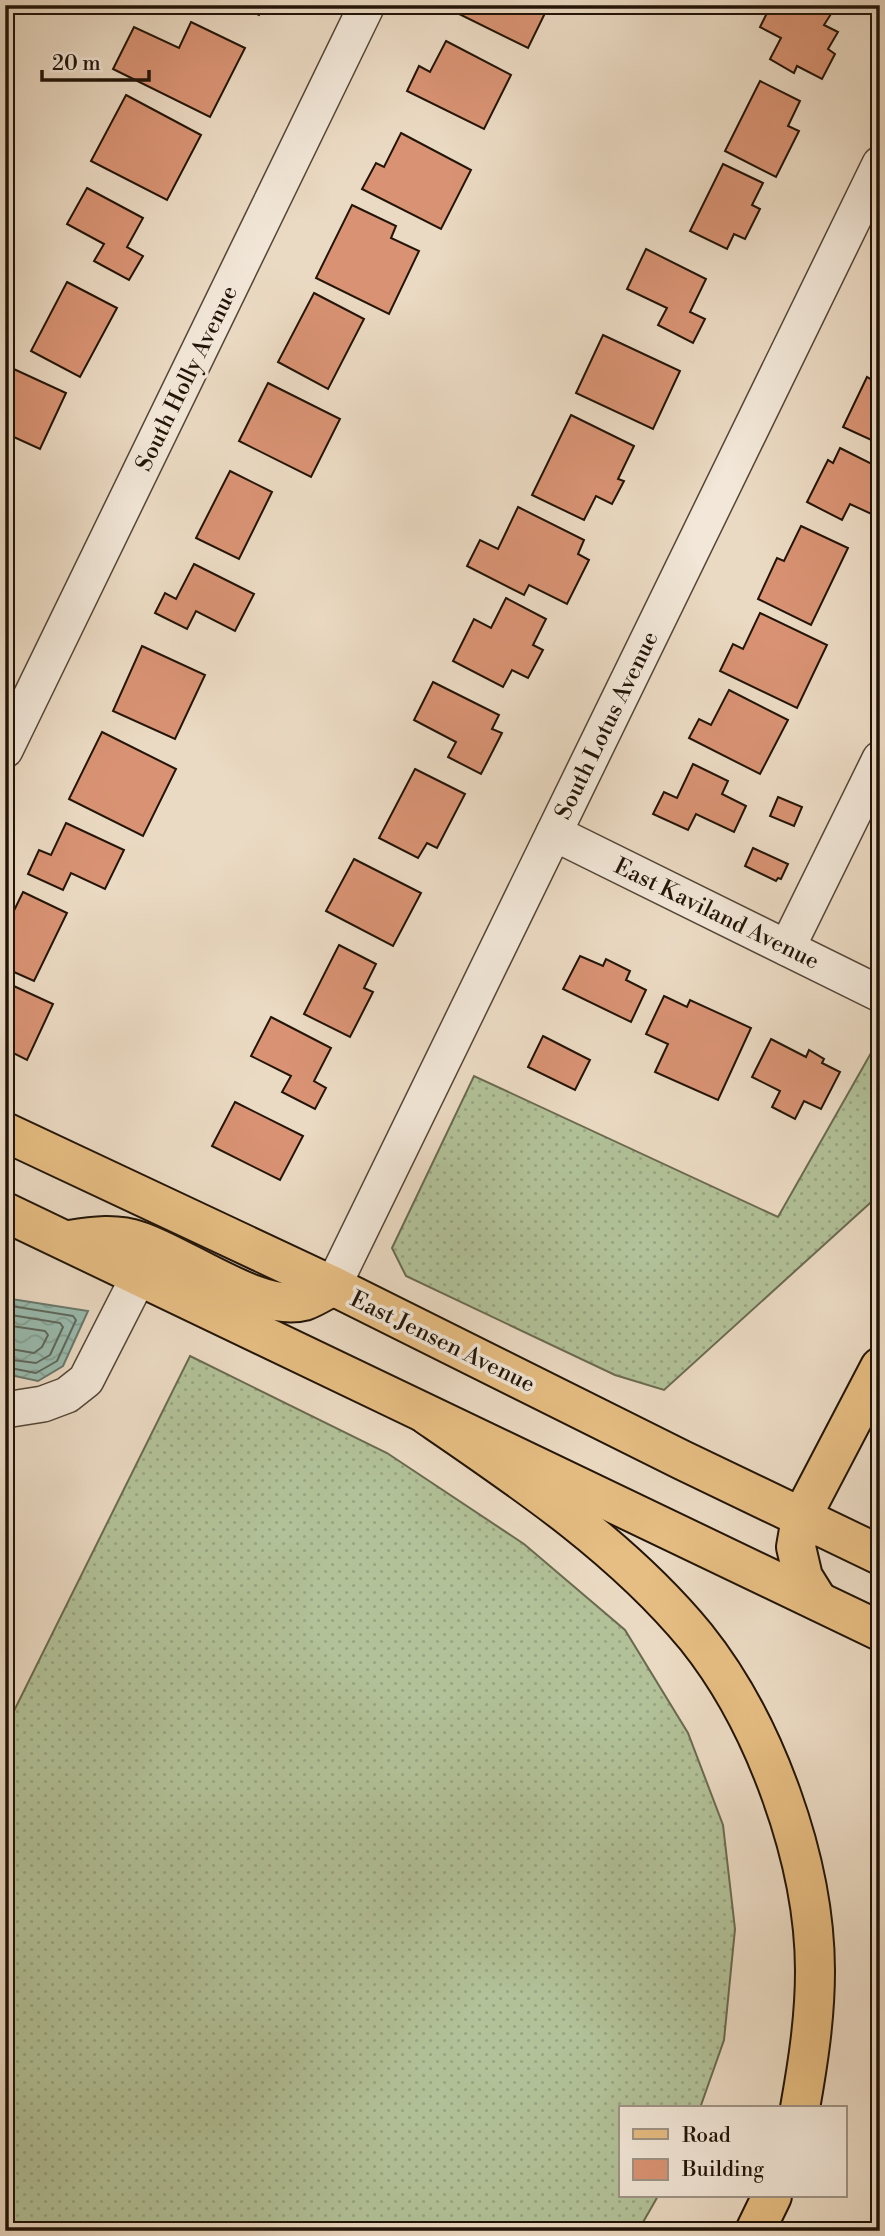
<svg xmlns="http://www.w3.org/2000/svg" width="885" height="2236" viewBox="0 0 885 2236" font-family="'Libre Bodoni',serif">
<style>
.grass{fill:url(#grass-dots);stroke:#6a6a50;stroke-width:2}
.water{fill:url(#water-waves);stroke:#69786c;stroke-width:2}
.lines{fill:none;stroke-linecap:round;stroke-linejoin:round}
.shore{stroke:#5e685c;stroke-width:2}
.building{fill:#d99374;stroke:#221408;stroke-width:2}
.minor-casing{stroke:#544637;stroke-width:38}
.major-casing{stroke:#221408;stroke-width:42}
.highway-casing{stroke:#221408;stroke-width:42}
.minor{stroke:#f2e7d8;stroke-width:35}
.major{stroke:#e6bd82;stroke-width:38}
.highway{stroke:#e6bd82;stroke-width:38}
.labels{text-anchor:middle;stroke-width:7;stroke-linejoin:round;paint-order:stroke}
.street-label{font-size:23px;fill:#221408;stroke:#f2e7d8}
</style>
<defs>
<pattern id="grass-dots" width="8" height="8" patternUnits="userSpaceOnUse" patternTransform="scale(1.75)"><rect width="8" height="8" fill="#b2c198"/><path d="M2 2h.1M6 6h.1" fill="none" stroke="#99a582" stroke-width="1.8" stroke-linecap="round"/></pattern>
<pattern id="water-waves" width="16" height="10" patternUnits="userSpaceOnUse" patternTransform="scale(1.75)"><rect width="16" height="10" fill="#99bbaf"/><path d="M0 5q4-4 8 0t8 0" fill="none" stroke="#84a095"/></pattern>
</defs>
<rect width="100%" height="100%" fill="#ebdac3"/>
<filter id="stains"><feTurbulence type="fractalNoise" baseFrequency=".00286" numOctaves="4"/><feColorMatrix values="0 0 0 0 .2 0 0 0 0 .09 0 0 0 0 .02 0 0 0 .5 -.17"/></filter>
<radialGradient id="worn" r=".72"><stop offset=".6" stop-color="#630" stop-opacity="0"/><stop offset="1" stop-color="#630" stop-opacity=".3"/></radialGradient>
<g class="grass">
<polygon points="875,1046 880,1048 880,1194 664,1390 615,1375 406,1276 392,1248 474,1076 778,1217"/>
<polygon points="190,1356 387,1453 524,1544 625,1630 688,1733 723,1825 735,1929 724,2040 700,2108 621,2108 621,2196 658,2196 638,2231 5,2231 5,1729"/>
</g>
<polygon class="water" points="5,1298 88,1311 63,1366 38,1381 5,1374"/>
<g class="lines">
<g class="shore">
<polyline points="5,1305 73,1316 76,1320 57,1361 36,1373 5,1367"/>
<polyline points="5,1314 60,1323 63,1327 50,1355 36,1363 5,1359"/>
<polyline points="5,1325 45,1331 48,1335 42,1347 34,1353 5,1348"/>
</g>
</g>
<g class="building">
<polygon points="237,5 264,5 259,15"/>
<polygon points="451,5 549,5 528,48 449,9"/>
<polygon points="771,5 814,5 831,14 824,25 838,32 828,49 835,54 822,79 797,66 794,73 770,59 781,38 760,27"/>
<polygon points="191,22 245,48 210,117 113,69 134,27 179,48"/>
<polygon points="446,41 511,75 484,129 407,91 419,66 430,72"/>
<polygon points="760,81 800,101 788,126 799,131 776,177 725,151"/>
<polygon points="126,95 201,135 167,200 91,161"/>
<polygon points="401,133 471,170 441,229 362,189 376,163 384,167"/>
<polygon points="723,164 763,183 752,205 760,209 745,239 734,234 727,249 690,231"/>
<polygon points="87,188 143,218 127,247 143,256 129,280 94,261 104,244 67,224"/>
<polygon points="352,205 396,226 391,238 419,251 389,314 316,278"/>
<polygon points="646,249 706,279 690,312 705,319 693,343 658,325 667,308 627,289"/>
<polygon points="67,282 117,308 80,377 31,351"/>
<polygon points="314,293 364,319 328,389 278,362"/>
<polygon points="603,335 680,371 653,429 576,393"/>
<polygon points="5,365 66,393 40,449 5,433"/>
<polygon points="880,369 880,444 843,427 867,377 874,381"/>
<polygon points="268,383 340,419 311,477 239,441"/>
<polygon points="571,415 634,446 618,479 624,481 612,504 596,496 584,520 532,495"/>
<polygon points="840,448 880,468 880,518 850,504 842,520 807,502 828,460 833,463"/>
<polygon points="230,471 272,492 239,559 196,538"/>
<polygon points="518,507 584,540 578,554 589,560 567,604 529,585 524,595 467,566 480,540 498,549"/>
<polygon points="801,526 848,548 811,625 758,599 777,558 784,561"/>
<polygon points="194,564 254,594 235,631 196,611 187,629 155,613 165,593 176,599"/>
<polygon points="506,598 546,619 533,645 543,650 528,678 512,670 503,687 453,661 474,619 491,628"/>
<polygon points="760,613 827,645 797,708 720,671 733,644 743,649"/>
<polygon points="142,646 205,675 175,739 113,711"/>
<polygon points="433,682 499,715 492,729 502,733 481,774 448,757 456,742 414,720"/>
<polygon points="729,690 788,720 760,774 689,738 699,719 711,725"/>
<polygon points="102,732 176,769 143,836 69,799"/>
<polygon points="693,764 728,781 722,794 746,806 734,832 696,814 688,830 653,814 664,792 677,798"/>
<polygon points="415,769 465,794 437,848 427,843 418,858 379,838"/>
<polygon points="778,797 802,807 794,826 770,816"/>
<polygon points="66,823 124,850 105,889 71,873 63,890 28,874 39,850 51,855"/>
<polygon points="753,848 788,864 781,879 778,878 776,881 745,866"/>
<polygon points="354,859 421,893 393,946 326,911"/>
<polygon points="23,892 67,913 34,981 5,968 5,929"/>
<polygon points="339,945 376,964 364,988 373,992 350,1037 304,1014"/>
<polygon points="580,956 603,966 606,959 630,971 626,980 646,990 631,1022 563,989"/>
<polygon points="5,982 53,1004 27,1060 5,1049"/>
<polygon points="664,996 687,1007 690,1000 751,1028 718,1100 655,1072 668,1044 646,1034"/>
<polygon points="271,1017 331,1048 314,1081 326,1088 315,1109 282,1092 291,1076 251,1056"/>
<polygon points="543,1036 590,1060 575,1090 528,1067"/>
<polygon points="771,1039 806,1057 809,1050 824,1059 822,1063 840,1072 821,1109 804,1101 795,1119 772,1107 780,1091 752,1077"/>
<polygon points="235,1102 303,1136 280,1180 212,1146"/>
</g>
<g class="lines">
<defs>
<g id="minor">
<polyline points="5,750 367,5"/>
<polyline points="554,833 880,994"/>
<polyline points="787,948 880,759"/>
<polyline points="333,1286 880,164"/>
<polyline points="5,1410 43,1404 67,1395 86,1380 139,1276"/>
</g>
<g id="major">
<polyline points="5,1132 333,1286 682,1460 880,1555"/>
<polyline points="5,1212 880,1631"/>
<path d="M70 1240C93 1236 117 1233 139 1241 183 1255 259 1313 304 1301 313 1298 324 1291 333 1286"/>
</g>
<g id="highway">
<path d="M427 1415C522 1480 622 1547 696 1637 765 1723 815 1861 815 1971 815 2018 808 2063 800 2108"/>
<polyline points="818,1601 803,1577 796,1547 801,1518 880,1367"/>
<polyline points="755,2231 772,2196"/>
</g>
</defs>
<use href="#minor" class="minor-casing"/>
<use href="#major" class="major-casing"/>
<use href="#highway" class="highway-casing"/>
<use href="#minor" class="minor"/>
<use href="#major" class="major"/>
<use href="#highway" class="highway"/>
</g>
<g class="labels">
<g class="street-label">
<text transform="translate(186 378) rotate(-64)" y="8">South Holly Avenue</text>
<text transform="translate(606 725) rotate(-64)" y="8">South Lotus Avenue</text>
<text transform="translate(717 913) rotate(26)" y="8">East Kaviland Avenue</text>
<text transform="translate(443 1341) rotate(26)" y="8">East Jensen Avenue</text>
</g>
</g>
<rect width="885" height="2236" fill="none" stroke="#ebdac3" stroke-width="28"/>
<rect x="7" y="7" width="871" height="2222" fill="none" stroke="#221408" stroke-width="3.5"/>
<rect x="14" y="14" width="857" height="2208" fill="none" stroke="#221408" stroke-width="2"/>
<rect x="619" y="2106" width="228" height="91" fill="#f2e7d8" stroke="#9f9385" stroke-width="2"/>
<rect x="633" y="2129" width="35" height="10" fill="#e6bd82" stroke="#9f9385" stroke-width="2"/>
<text x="682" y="2142" font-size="21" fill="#221408">Road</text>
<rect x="633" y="2159" width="35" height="21" fill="#d99374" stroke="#9f9385" stroke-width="2"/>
<text x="682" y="2176" font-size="21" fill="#221408">Building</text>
<path d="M42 70v10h107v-10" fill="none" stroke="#221408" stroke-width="3.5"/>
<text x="52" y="70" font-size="21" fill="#221408" stroke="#f2e7d8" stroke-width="5" paint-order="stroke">20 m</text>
<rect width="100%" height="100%" filter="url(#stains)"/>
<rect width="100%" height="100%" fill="url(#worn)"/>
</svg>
